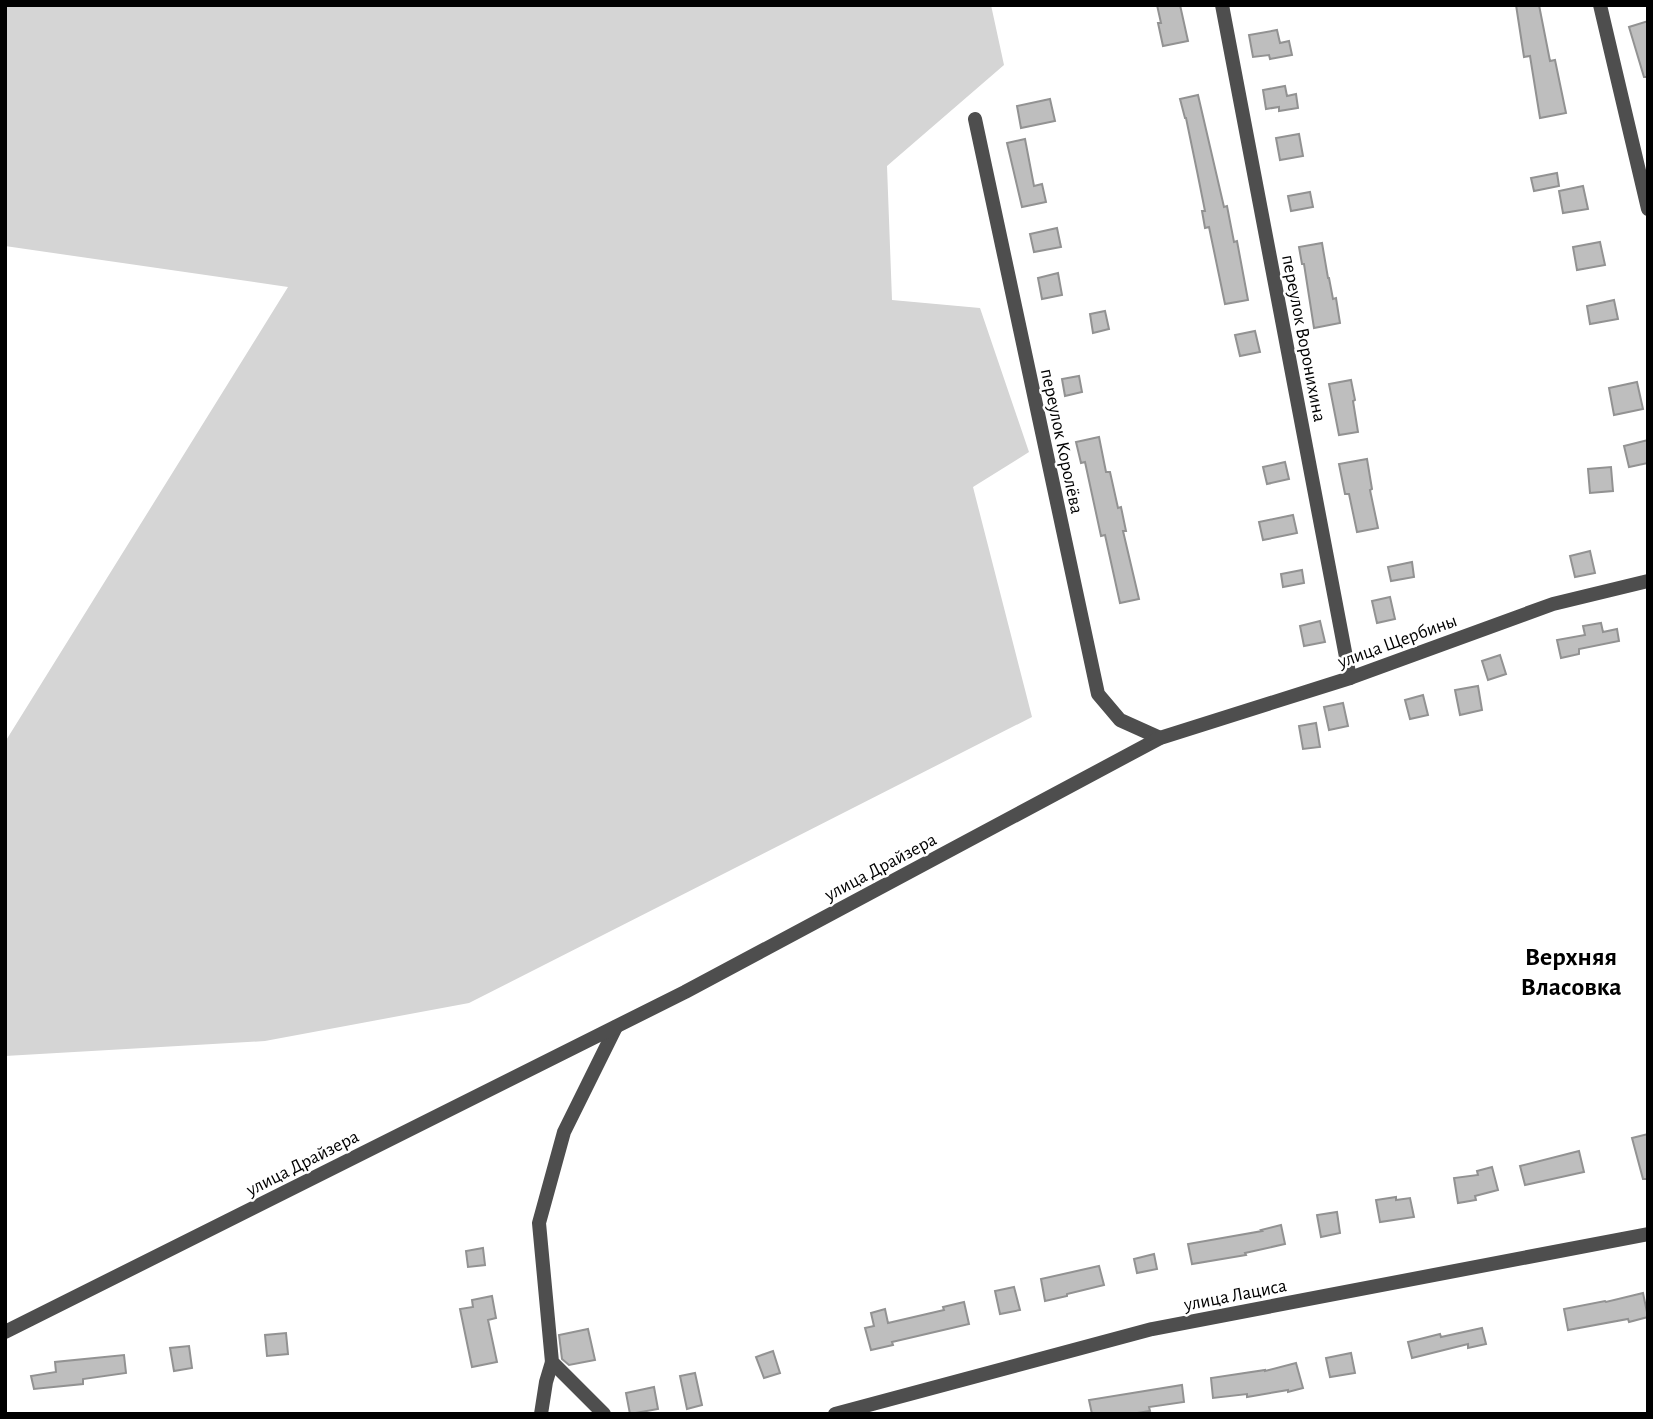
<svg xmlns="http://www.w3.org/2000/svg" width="1653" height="1419" viewBox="0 0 1653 1419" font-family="'Alegreya Sans',sans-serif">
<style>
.green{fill:#d5d5d5}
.building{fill:#bebebe;stroke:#929292;stroke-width:2}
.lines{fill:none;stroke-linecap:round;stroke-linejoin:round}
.minor{stroke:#4e4e4e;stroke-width:14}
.tertiary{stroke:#4e4e4e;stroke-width:14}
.labels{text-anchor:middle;stroke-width:5;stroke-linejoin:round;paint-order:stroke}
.street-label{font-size:19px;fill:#000;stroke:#fff}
.district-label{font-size:26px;font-weight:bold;fill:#000;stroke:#fff}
</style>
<rect width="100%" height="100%" fill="#fff"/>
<polygon class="green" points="5,5 991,5 1004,65 887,166 892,300 980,308 1029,452 973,487 1032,717 469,1003 265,1041 5,1056 5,742 288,287 5,246"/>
<g class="building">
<polygon points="1157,5 1180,5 1188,41 1163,46 1158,23 1161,23"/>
<polygon points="1516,5 1539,5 1550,61 1555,60 1566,113 1540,118 1530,56 1524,57"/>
<polygon points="1648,21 1648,77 1644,77 1629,27"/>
<polygon points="1277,30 1280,43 1289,41 1292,55 1270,59 1269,55 1253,57 1249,35"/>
<polygon points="1285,86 1287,96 1296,94 1298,108 1279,111 1279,107 1266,109 1263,90"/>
<polygon points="1198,95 1224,207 1227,206 1234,242 1237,241 1248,300 1225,304 1209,227 1205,228 1202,211 1205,211 1197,171 1186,118 1185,118 1180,99"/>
<polygon points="1050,99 1055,121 1021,128 1017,106"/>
<polygon points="1299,134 1303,156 1280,160 1276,138"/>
<polygon points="1025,139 1034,186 1042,184 1046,202 1022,207 1007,143"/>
<polygon points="1557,173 1559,186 1534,191 1531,178"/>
<polygon points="1583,186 1588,209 1563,213 1559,191"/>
<polygon points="1310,192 1313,207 1291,211 1288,196"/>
<polygon points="1057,228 1061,247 1034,252 1030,234"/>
<polygon points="1600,242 1605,265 1577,270 1573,247"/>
<polygon points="1322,243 1328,278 1329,278 1333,299 1336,298 1340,323 1314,328 1304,264 1302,264 1299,247"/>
<polygon points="1058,273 1062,295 1042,299 1038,278"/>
<polygon points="1614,300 1618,319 1590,324 1587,306"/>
<polygon points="1105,311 1109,329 1093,333 1090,314"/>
<polygon points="1255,331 1260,352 1240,356 1235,335"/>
<polygon points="1079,376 1082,392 1065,396 1062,379"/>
<polygon points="1351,380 1355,400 1353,401 1358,432 1339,435 1329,384"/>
<polygon points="1637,382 1643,409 1614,415 1609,388"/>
<polygon points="1099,437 1106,472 1110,472 1118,508 1121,507 1126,531 1123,531 1139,599 1120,603 1105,535 1101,536 1085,462 1081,463 1076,442"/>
<polygon points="1648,440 1648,463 1629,467 1624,446"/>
<polygon points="1367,459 1372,489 1370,490 1378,528 1357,532 1349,494 1345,494 1339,464"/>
<polygon points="1285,462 1289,479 1267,484 1263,467"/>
<polygon points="1611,467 1613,491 1590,493 1588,469"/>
<polygon points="1293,515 1297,533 1263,540 1259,522"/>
<polygon points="1590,551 1595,573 1575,577 1570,556"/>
<polygon points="1412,562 1414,577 1391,581 1388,567"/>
<polygon points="1302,570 1304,583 1283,587 1281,574"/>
<polygon points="1390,597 1395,619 1377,623 1372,601"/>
<polygon points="1320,621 1325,642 1304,646 1300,626"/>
<polygon points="1601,623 1603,632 1617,629 1619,641 1579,649 1579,654 1561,658 1557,640 1585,635 1583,626"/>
<polygon points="1500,655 1506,674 1488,680 1482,661"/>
<polygon points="1478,686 1482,710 1460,715 1455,690"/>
<polygon points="1423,695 1428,715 1410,719 1405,700"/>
<polygon points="1343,703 1348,726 1329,730 1324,707"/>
<polygon points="1316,723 1320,747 1303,749 1299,726"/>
<polygon points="1648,1134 1648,1179 1643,1179 1632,1138"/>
<polygon points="1579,1151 1584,1172 1525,1185 1520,1166"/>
<polygon points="1492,1167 1498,1190 1475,1196 1476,1200 1458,1203 1454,1178 1478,1175 1477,1171"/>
<polygon points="1396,1197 1396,1200 1410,1198 1414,1217 1380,1222 1376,1200"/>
<polygon points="1337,1212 1340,1233 1321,1237 1317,1215"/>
<polygon points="1281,1225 1285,1244 1245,1253 1246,1255 1192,1264 1188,1244 1262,1231 1261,1230"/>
<polygon points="483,1248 485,1265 468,1267 466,1251"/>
<polygon points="1154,1254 1157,1269 1137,1273 1134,1259"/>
<polygon points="1099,1266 1104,1285 1067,1294 1067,1296 1045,1301 1041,1279"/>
<polygon points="1014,1287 1020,1310 1000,1314 995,1291"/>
<polygon points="1643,1293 1648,1317 1629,1322 1628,1319 1568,1330 1564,1309 1605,1301 1606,1302"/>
<polygon points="492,1296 496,1318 488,1320 497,1362 472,1367 460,1309 473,1307 472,1300"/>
<polygon points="964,1302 969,1324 892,1342 893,1345 871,1350 865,1328 874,1326 871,1313 885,1309 888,1323 944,1310 943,1307"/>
<polygon points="1482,1328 1486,1344 1468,1348 1468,1344 1412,1358 1408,1342 1440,1334 1441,1337"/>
<polygon points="588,1329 595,1360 569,1365 562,1359 559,1335"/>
<polygon points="286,1333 288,1354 267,1356 265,1335"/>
<polygon points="189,1346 192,1368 174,1371 170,1348"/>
<polygon points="773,1351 780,1373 764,1378 756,1357"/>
<polygon points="1351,1353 1355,1373 1330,1377 1326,1358"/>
<polygon points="124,1355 126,1373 83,1379 83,1384 34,1389 31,1376 56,1372 55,1362"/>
<polygon points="1296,1363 1303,1388 1288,1392 1288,1390 1247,1397 1247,1394 1213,1398 1211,1378 1265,1370 1265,1371"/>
<polygon points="695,1373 702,1405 687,1409 680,1376"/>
<polygon points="1182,1385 1184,1402 1149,1407 1150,1411 1131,1414 1092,1414 1089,1400"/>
<polygon points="654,1387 658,1409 630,1414 626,1393"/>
</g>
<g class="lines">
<g class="minor">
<polyline points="1222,5 1350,678"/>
<polyline points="1600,5 1648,209"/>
<polyline points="975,119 1098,694 1120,720 1160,738"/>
<polyline points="541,1414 546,1382 552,1362"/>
<polyline points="604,1414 552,1362 539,1223 564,1132 616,1027"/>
<polyline points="835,1414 1152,1329 1648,1234"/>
</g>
<polyline class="tertiary" points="5,1332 685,992 1160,738 1350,678 1553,604 1648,581"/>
</g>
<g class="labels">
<g class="street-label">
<text transform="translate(1305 338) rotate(79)" y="7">переулок Воронихина</text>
<text transform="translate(1063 441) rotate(78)" y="7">переулок Королёва</text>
<text transform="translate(1397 640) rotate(-20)" y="7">улица Щербины</text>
<text transform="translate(880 866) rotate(-28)" y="7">улица Драйзера</text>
<text transform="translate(302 1162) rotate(-27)" y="7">улица Драйзера</text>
<text transform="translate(1235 1294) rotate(-11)" y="7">улица Лациса</text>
</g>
<g class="district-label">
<text x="1571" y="965">Верхняя<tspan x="1571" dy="30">Власовка</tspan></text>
</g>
</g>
<rect width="1653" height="1419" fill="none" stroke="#000000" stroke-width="14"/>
</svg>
